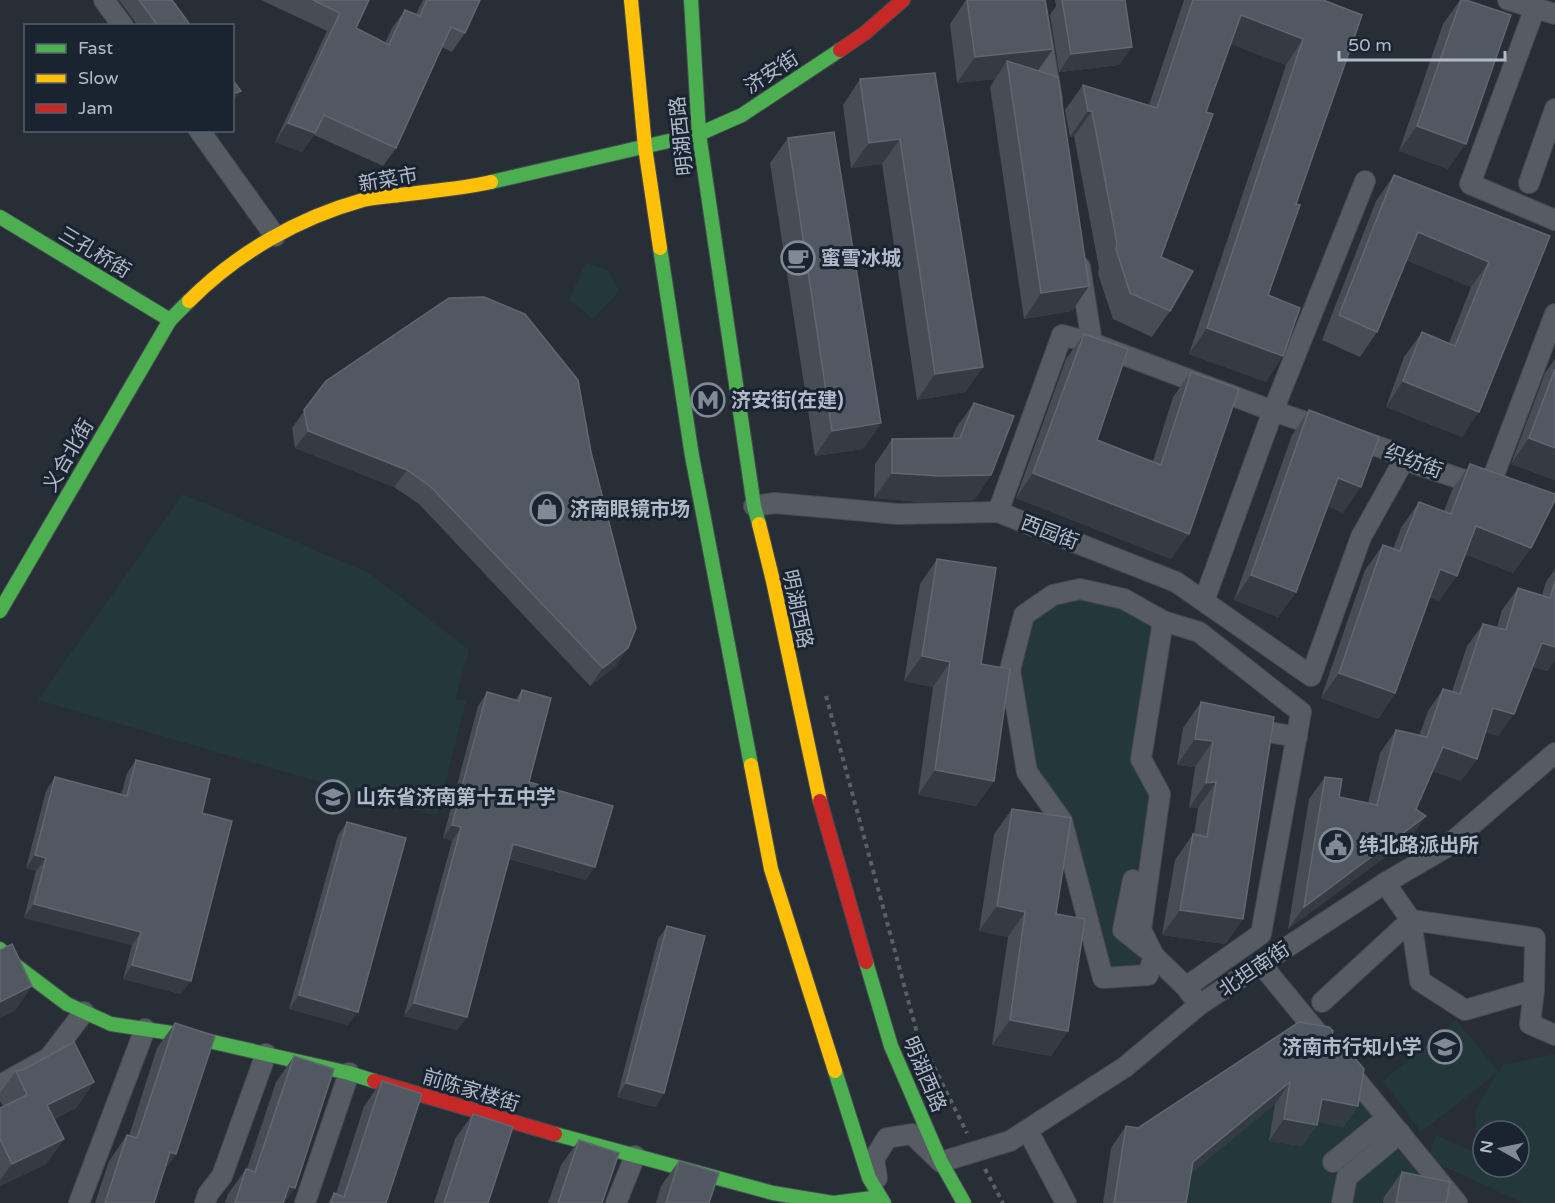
<svg xmlns="http://www.w3.org/2000/svg" width="1555" height="1203" viewBox="0 0 1555 1203" font-family="'Varela Round','Noto Sans SC',sans-serif">
<style>
.green{fill:#24383c;fill-rule:evenodd}
.lines{fill:none;stroke-linecap:round;stroke-linejoin:round}
.street-casing{stroke:#454a51;stroke-width:22}
.fast-casing{stroke:#454a51;stroke-width:16}
.slow-casing{stroke:#454a51;stroke-width:16}
.jam-casing{stroke:#454a51;stroke-width:16}
.path{stroke:#596066;stroke-width:4;stroke-dasharray:4.5 4.5;stroke-linecap:butt}
.street{stroke:#575c64;stroke-width:20}
.fast{stroke:#4caf50;stroke-width:14}
.slow{stroke:#ffc107;stroke-width:14}
.jam{stroke:#c62828;stroke-width:14}
.wall{fill:#474c55}
.shaded-wall{fill:#353b43}
.building{fill:#525861;stroke:#616771;stroke-width:1.5}
.labels{text-anchor:middle;stroke-width:6;stroke-linejoin:round;paint-order:stroke}
.street-label{font-size:20px;fill:#b0bac8;stroke:#1a2431}
.poi-label{font-size:20px;font-weight:bold;fill:#b0bac8;stroke:#1a2431;text-anchor:start}
</style>
<rect width="100%" height="100%" fill="#272e36"/>
<g class="green">
<polygon points="586,263 608,270 619,291 593,319 569,299"/>
<polygon points="183,494 369,573 469,650 455,699 466,700 437,816 38,700"/>
<polygon points="1080,589 1163,621 1141,759 1160,794 1141,929 1148,975 1103,978 1086,908 1027,772 1010,670 1024,615"/>
<path d="M1456 1020 1499 1072 1503 1065 1555 1054V1203H1523L1428 1159 1436 1135 1478 1154 1475 1111 1498 1072 1421 1132 1383 1081ZM1483 1131H1519V1167H1483Z"/>
<polygon points="1373,1100 1457,1203 1175,1203 1178,1184 1275,1104 1307,1120 1347,1101"/>
</g>
<g class="lines">
<defs>
<g id="street">
<polyline points="104,0 123,26"/>
<polyline points="1035,0 1052,99"/>
<polyline points="1508,0 1555,14"/>
<polyline points="1535,8 1470,184 1555,220"/>
<polyline points="199,130 275,236"/>
<polyline points="1529,183 1555,109"/>
<polyline points="1080,267 1092,343 1273,411 1388,450 1404,460 1485,487"/>
<polyline points="1489,488 1555,314"/>
<polyline points="754,506 775,503 898,514 998,512 1176,582 1311,676 1361,537 1404,460"/>
<polyline points="998,512 1062,335 1092,343"/>
<polyline points="1204,601 1273,411 1365,181"/>
<polyline points="1246,728 1297,737"/>
<polyline points="1133,880 1123,930 1148,950"/>
<polyline points="1385,883 1411,920 1535,938 1534,990 1530,1024 1555,1035"/>
<polyline points="1154,956 1141,930 1160,794 1141,759 1163,621"/>
<polyline points="1261,964 1457,1203"/>
<polyline points="1186,987 1261,934 1301,712 1199,632 1163,621 1124,599 1080,589 1053,595 1024,615 1010,670 1027,772 1062,821 1103,978 1148,975 1154,956 1186,987 1199,1005"/>
<polyline points="1322,1002 1411,920 1420,981 1465,1010 1534,990"/>
<polyline points="0,1085 49,1058 84,1012"/>
<polyline points="1028,1131 1066,1203"/>
<polyline points="1333,1162 1387,1118"/>
<polyline points="877,1178 874,1159 887,1138 912,1134 941,1162 1010,1141 1125,1067 1199,1005 1385,883 1445,848 1555,753"/>
<polyline points="79,1203 145,1029"/>
<polyline points="205,1203 208,1194 222,1176 266,1054"/>
<polyline points="305,1203 349,1073"/>
<polyline points="616,1203 635,1156"/>
<polyline points="1342,1203 1347,1177 1400,1133"/>
</g>
<g id="fast">
<polyline points="691,0 699,134 754,506 759,524"/>
<polyline points="491,182 699,134 742,115 840,50"/>
<polyline points="0,217 170,320"/>
<polyline points="660,248 692,456 751,765"/>
<polyline points="0,611 170,320 189,301"/>
<polyline points="0,949 6,958 67,1004 111,1024 178,1034 349,1073 374,1081"/>
<polyline points="866,962 891,1046 941,1162 964,1203"/>
<polyline points="835,1071 869,1178 884,1203"/>
<polyline points="555,1134 773,1193 833,1203 880,1197"/>
</g>
<g id="slow">
<polyline points="631,0 645,147 660,248"/>
<path d="M189 301C237 253 298 218 363 200 374 197 387 197 399 195 430 191 461 189 491 182"/>
<polyline points="759,524 773,581 820,801"/>
<polyline points="751,765 771,869 835,1071"/>
</g>
<g id="jam">
<polyline points="840,50 865,33 903,0"/>
<polyline points="820,801 866,962"/>
<polyline points="374,1081 555,1134"/>
</g>
</defs>
<use href="#street" class="street-casing"/>
<use href="#fast" class="fast-casing"/>
<use href="#slow" class="slow-casing"/>
<use href="#jam" class="jam-casing"/>
<g class="path">
<polyline points="826,696 917,1033 967,1133"/>
<polyline points="985,1169 1003,1203"/>
</g>
<use href="#street" class="street"/>
<use href="#fast" class="fast"/>
<use href="#slow" class="slow"/>
<use href="#jam" class="jam"/>
</g>
<g class="wall">
<polygon points="119,0 172,0 191,26 138,26"/>
<polygon points="261,0 369,0 356,28 385,43 392,28 405,10 416,14 423,0 480,0 465,33 452,52 442,47 396,148 383,166 314,135 302,152 275,142 327,31"/>
<polygon points="966,0 1045,0 1053,49 1038,71 1089,286 1072,311 1024,319 990,87 995,79 957,83 950,24"/>
<polygon points="1055,0 1125,0 1132,47 1119,65 1059,72 1050,15 1056,6"/>
<polygon points="1184,0 1323,0 1268,295 1266,382 1189,354 1286,65 1231,44 1206,112 1161,257 1170,311 1152,337 1113,319 1098,274 1099,268 1074,136 1070,137 1065,110 1083,85 1149,105"/>
<polygon points="1460,0 1466,0 1448,169 1399,151 1443,24"/>
<polygon points="935,73 983,367 965,392 917,400 882,164 851,168 843,105 860,79"/>
<polygon points="788,138 881,423 863,449 815,456 770,163"/>
<polygon points="1394,175 1550,236 1462,437 1386,407 1404,357 1422,332 1449,343 1471,287 1407,260 1377,332 1360,357 1322,340 1376,201"/>
<polygon points="1084,334 1097,440 1153,461 1173,397 1191,372 1171,559 1016,498 1066,359"/>
<polygon points="1555,359 1555,480 1511,464 1545,373"/>
<polygon points="326,381 616,666 590,686 419,504 394,487 295,448 292,428"/>
<polygon points="974,403 991,475 974,500 922,502 874,498 875,464 892,439 952,438 956,428"/>
<polygon points="1309,410 1343,513 1327,506 1296,592 1278,617 1234,600 1292,435"/>
<polygon points="1470,464 1531,548 1513,573 1465,554 1439,601 1430,597 1395,693 1378,719 1321,698 1365,570 1383,545 1393,549 1401,528 1419,502 1444,511 1452,490"/>
<polygon points="937,559 981,664 994,781 976,806 918,795 933,687 904,681 920,584"/>
<polygon points="1555,569 1555,660 1547,671 1533,667 1498,736 1485,732 1477,759 1461,781 1432,771 1416,809 1411,838 1288,929 1309,799 1325,777 1339,797 1368,803 1380,753 1396,730 1419,736 1428,711 1443,689 1452,691 1467,646 1483,624 1497,627 1502,610 1518,588 1542,595 1546,582"/>
<polygon points="522,690 529,782 586,880 509,859 467,1017 457,1030 404,1016 452,841 443,838 478,706 487,692 515,700"/>
<polygon points="1201,702 1274,717 1243,919 1225,944 1162,935 1175,860 1193,834 1194,835 1198,808 1189,808 1195,767 1177,765 1183,728"/>
<polygon points="136,760 202,813 181,994 123,979 132,945 24,918 36,871 26,868 46,791 55,777 121,795 127,773"/>
<polygon points="1012,809 1056,914 1068,1031 1051,1056 992,1045 1008,937 979,931 994,834"/>
<polygon points="347,822 348,1025 289,1009 338,835"/>
<polygon points="667,926 664,1093 655,1107 617,1097 658,939"/>
<polygon points="175,1023 176,1154 164,1171 154,1203 95,1203 109,1161 127,1135 129,1136 157,1048"/>
<polygon points="1329,1052 1358,1106 1343,1127 1318,1122 1317,1125 1302,1146 1269,1141 1275,1104 1191,1173 1186,1203 1103,1203 1111,1148 1126,1126 1138,1128"/>
<polygon points="294,1056 284,1203 225,1203 228,1194 246,1169 247,1169 276,1082"/>
<polygon points="16,1071 94,1082 76,1108 54,1119 64,1139 46,1164 0,1186 0,1108 3,1106 0,1101 0,1093"/>
<polygon points="382,1081 386,1203 328,1203 334,1193 336,1194 364,1106"/>
<polygon points="473,1114 488,1203 434,1203 455,1139"/>
<polygon points="579,1140 602,1203 548,1203 561,1165"/>
<polygon points="679,1161 709,1203 656,1203 661,1186"/>
<polygon points="1402,1172 1446,1203 1383,1203 1384,1197"/>
</g>
<g class="shaded-wall">
<polygon points="1241,15 1303,39 1286,65 1224,41"/>
<polygon points="1132,47 1119,65 1059,72 1071,54"/>
<polygon points="1053,49 1035,74 1007,61 995,79 957,83 975,57"/>
<polygon points="241,91 232,103 232,94"/>
<polygon points="1088,111 1092,111 1074,136 1070,137"/>
<polygon points="288,123 315,133 302,152 275,142"/>
<polygon points="1417,126 1466,144 1448,169 1399,151"/>
<polygon points="900,139 882,164 851,168 869,143"/>
<polygon points="1418,232 1489,262 1471,287 1400,258"/>
<polygon points="1089,286 1072,311 1024,319 1041,293"/>
<polygon points="1207,328 1283,356 1266,382 1189,354"/>
<polygon points="983,367 965,392 917,400 935,374"/>
<polygon points="1403,381 1479,412 1462,437 1386,407"/>
<polygon points="881,423 863,449 815,456 832,431"/>
<polygon points="308,431 407,470 394,487 295,448"/>
<polygon points="1529,438 1555,448 1555,480 1511,464"/>
<polygon points="892,473 991,475 974,500 922,502 874,498"/>
<polygon points="1033,473 1189,534 1171,559 1016,498"/>
<polygon points="1338,478 1361,487 1343,513 1320,503"/>
<polygon points="1476,526 1531,548 1513,573 1458,551"/>
<polygon points="1440,569 1457,576 1439,601 1423,595"/>
<polygon points="1251,575 1296,592 1278,617 1234,600"/>
<polygon points="1542,643 1555,647 1555,660 1547,671 1527,665"/>
<polygon points="628,648 616,666 590,686 603,668"/>
<polygon points="922,656 950,662 933,687 904,681"/>
<polygon points="1339,673 1395,693 1378,719 1321,698"/>
<polygon points="1493,708 1514,714 1498,736 1478,730"/>
<polygon points="1195,739 1213,741 1195,767 1177,765"/>
<polygon points="1443,747 1477,759 1461,781 1427,769"/>
<polygon points="935,770 994,781 976,806 918,795"/>
<polygon points="1216,782 1198,808 1189,808 1206,783"/>
<polygon points="1426,816 1411,838 1288,929 1304,907"/>
<polygon points="452,825 461,827 452,841 443,838"/>
<polygon points="513,844 595,867 586,880 504,857"/>
<polygon points="35,855 46,858 36,871 26,868"/>
<polygon points="34,904 141,932 132,945 24,918"/>
<polygon points="997,906 1025,912 1008,937 979,931"/>
<polygon points="1180,910 1243,919 1225,944 1162,935"/>
<polygon points="132,965 191,981 181,994 123,979"/>
<polygon points="32,986 15,1011 0,1018 0,1002"/>
<polygon points="299,995 358,1012 348,1025 289,1009"/>
<polygon points="414,1003 467,1017 457,1030 404,1016"/>
<polygon points="1010,1020 1068,1031 1051,1056 992,1045"/>
<polygon points="94,1082 76,1108 29,1130 47,1105"/>
<polygon points="1290,1082 1275,1104 1178,1184 1193,1162"/>
<polygon points="626,1083 664,1093 655,1107 617,1097"/>
<polygon points="1322,1099 1358,1106 1343,1127 1307,1120"/>
<polygon points="1284,1119 1317,1125 1302,1146 1269,1141"/>
<polygon points="64,1139 46,1164 0,1186 0,1180 12,1164"/>
<polygon points="170,1152 176,1154 158,1179"/>
<polygon points="289,1186 295,1188 284,1203 277,1203"/>
</g>
<g class="building">
<polygon points="139,0 172,0 191,26 158,26"/>
<polygon points="313,0 369,0 356,28 389,45 405,10 420,16 427,0 480,0 465,33 451,27 396,148 324,115 315,133 288,123 340,13"/>
<polygon points="967,0 1045,0 1053,49 975,57"/>
<polygon points="1062,0 1125,0 1132,47 1071,54"/>
<polygon points="1193,0 1323,0 1362,15 1296,204 1300,205 1268,295 1300,308 1283,356 1207,328 1303,39 1241,15 1206,112 1213,114 1161,257 1193,271 1170,311 1130,293 1116,249 1117,243 1092,111 1088,111 1083,85 1157,108"/>
<polygon points="1461,0 1466,0 1511,15 1466,144 1417,126"/>
<polygon points="1007,61 1058,77 1089,286 1041,293"/>
<polygon points="935,73 983,367 935,374 900,139 869,143 860,79"/>
<polygon points="232,79 241,91 232,94"/>
<polygon points="834,132 881,423 832,431 788,138"/>
<polygon points="1394,175 1550,236 1479,412 1403,381 1422,332 1455,346 1489,262 1418,232 1377,332 1339,315"/>
<polygon points="484,297 525,314 578,380 591,452 636,628 628,648 603,668 431,487 407,470 308,431 304,410 326,381 449,298"/>
<polygon points="1084,334 1128,349 1097,440 1161,465 1191,372 1239,389 1189,534 1033,473"/>
<polygon points="1555,369 1555,448 1529,438"/>
<polygon points="974,403 1014,416 991,475 940,476 892,473 892,439 960,438"/>
<polygon points="1309,410 1379,437 1361,487 1338,478 1296,592 1251,575"/>
<polygon points="1470,464 1555,494 1555,500 1531,548 1476,526 1457,576 1440,569 1395,693 1339,673 1383,545 1400,551 1419,502 1451,514"/>
<polygon points="937,559 996,568 981,664 1010,669 994,781 935,770 950,662 922,656"/>
<polygon points="1555,581 1555,647 1542,643 1514,714 1493,708 1477,759 1443,747 1416,809 1426,816 1304,907 1325,777 1342,779 1339,797 1377,805 1396,730 1427,737 1443,689 1460,694 1483,624 1506,630 1518,588 1550,598"/>
<polygon points="522,690 551,698 529,782 613,806 595,867 513,844 467,1017 414,1003 461,827 452,825 487,692 519,701"/>
<polygon points="1201,702 1274,717 1243,919 1180,910 1193,834 1207,837 1216,782 1206,783 1213,741 1195,739"/>
<polygon points="136,760 210,779 202,813 232,821 191,981 132,965 141,932 34,904 46,858 35,855 55,777 127,796"/>
<polygon points="1012,809 1071,818 1056,914 1085,919 1068,1031 1010,1020 1025,912 997,906"/>
<polygon points="347,822 406,838 358,1012 299,995"/>
<polygon points="667,926 705,936 664,1093 626,1083"/>
<polygon points="12,944 32,986 0,1002 0,950"/>
<polygon points="1299,1022 1329,1027 1333,1031 1329,1052 1353,1056 1364,1069 1358,1106 1322,1099 1317,1125 1284,1119 1290,1082 1193,1162 1186,1203 1114,1203 1126,1126 1138,1128"/>
<polygon points="175,1023 215,1036 176,1154 170,1152 154,1203 105,1203 127,1135 137,1138"/>
<polygon points="74,1042 94,1082 47,1105 64,1139 12,1164 0,1139 0,1108 27,1095 16,1071 23,1070"/>
<polygon points="294,1056 334,1069 295,1188 289,1186 283,1203 235,1203 246,1169 255,1172"/>
<polygon points="382,1081 422,1094 386,1203 331,1203 334,1193 344,1197"/>
<polygon points="473,1114 513,1127 488,1203 444,1203"/>
<polygon points="579,1140 619,1153 602,1203 558,1203"/>
<polygon points="679,1161 719,1173 709,1203 666,1203"/>
<polygon points="1402,1172 1450,1182 1446,1203 1396,1203"/>
</g>
<defs>
<symbol id="cafe-ring" viewBox="-11 -11 22 22"><circle r="9.5" fill="#1a2431" stroke="#808995" stroke-width="1.5"/><path d="M-5.5-4.5H6V0H3Q3 3.5 0 3.5H-2.5Q-5.5 3.5-5.5 0ZM3-3.2v2h1.7v-2ZM-6 4.5H4V6H-6Z" fill="#808995"/></symbol>
<symbol id="metro-ring" viewBox="-11 -11 22 22"><circle r="9.5" fill="#1a2431" stroke="#808995" stroke-width="1.5"/><path d="M-5.5 5V-5H-3L0 0L3-5H5.5V5H3V-.5L0 4L-3-.5V5Z" fill="#808995"/></symbol>
<symbol id="shop-ring" viewBox="-11 -11 22 22"><circle r="9.5" fill="#1a2431" stroke="#808995" stroke-width="1.5"/><path d="M-5-2.5h2.3a2.7 3.5 0 0 1 5.4 0H5L5.5 6h-11ZM-1.5-2.5h3a1.5 2.3 0 0 0-3 0Z" fill="#808995"/></symbol>
<symbol id="school-ring" viewBox="-11 -11 22 22"><circle r="9.5" fill="#1a2431" stroke="#808995" stroke-width="1.5"/><path d="M0-5L7-2L0 1L-7-2ZM-4 1L0 2.5L4 1V4Q0 6-4 4Z" fill="#808995"/></symbol>
<symbol id="civic-ring" viewBox="-11 -11 22 22"><circle r="9.5" fill="#1a2431" stroke="#808995" stroke-width="1.5"/><path d="M-.6-6.5H3V-4.5H.6V-3L4-1V1h2V6H-6V1h2V-1L-.6-3ZM-1.2 2.5V6h2.4V2.5Z" fill="#808995"/></symbol>
</defs>
<g fill-rule="evenodd">
<use href="#cafe-ring" x="779" y="239" width="38" height="38"/>
<use href="#metro-ring" x="689" y="381" width="38" height="38"/>
<use href="#shop-ring" x="528" y="490" width="38" height="38"/>
<use href="#school-ring" x="314" y="778" width="38" height="38"/>
<use href="#civic-ring" x="1317" y="826" width="38" height="38"/>
<use href="#school-ring" x="1426" y="1028" width="38" height="38"/>
</g>
<g class="labels">
<g class="street-label">
<text transform="translate(771 72) rotate(-33)" y="7">济安街</text>
<text transform="translate(681 136) rotate(-96)" y="7">明湖西路</text>
<text transform="translate(388 179) rotate(-10)" y="7">新菜市</text>
<text transform="translate(95 252) rotate(31)" y="7">三孔桥街</text>
<text transform="translate(68 455) rotate(-60)" y="7">义合北街</text>
<text transform="translate(1414 461) rotate(21)" y="7">织纺街</text>
<text transform="translate(1050 532) rotate(21)" y="7">西园街</text>
<text transform="translate(798 609) rotate(78)" y="7">明湖西路</text>
<text transform="translate(1254 969) rotate(-34)" y="7">北坦南街</text>
<text transform="translate(925 1074) rotate(67)" y="7">明湖西路</text>
<text transform="translate(471 1090) rotate(17)" y="7">前陈家楼街</text>
</g>
<g class="poi-label">
<text x="821" y="265">蜜雪冰城</text>
<text x="731" y="407">济安街(在建)</text>
<text x="570" y="516">济南眼镜市场</text>
<text x="356" y="804">山东省济南第十五中学</text>
<text x="1359" y="852">纬北路派出所</text>
<text x="1422" y="1054" text-anchor="end">济南市行知小学</text>
</g>
</g>
<rect x="24" y="24" width="210" height="108" fill="#1a2431" stroke="#56606d" stroke-width="1.5"/>
<rect x="36" y="44" width="30" height="9" fill="#4caf50" stroke="#56606d" stroke-width="1.5"/>
<text x="78" y="54" font-size="18" fill="#b0bac8">Fast</text>
<rect x="36" y="74" width="30" height="9" fill="#ffc107" stroke="#56606d" stroke-width="1.5"/>
<text x="78" y="84" font-size="18" fill="#b0bac8">Slow</text>
<rect x="36" y="104" width="30" height="9" fill="#c62828" stroke="#56606d" stroke-width="1.5"/>
<text x="78" y="114" font-size="18" fill="#b0bac8">Jam</text>
<g transform="translate(1501 1149) rotate(279)"><circle r="28" fill="#1a2431" stroke="#56606d" stroke-width="1.5"/>
<path d="M0-4.5L10 22L0 15L-10 22Z" fill="#808995"/>
<text y="-9" font-size="16" font-weight="bold" text-anchor="middle" fill="#b0bac8">N</text>
</g>
<path d="M1339 51v9h166v-9" fill="none" stroke="#b0bac8" stroke-width="3"/>
<text x="1348" y="51" font-size="18" fill="#b0bac8" stroke="#1a2431" stroke-width="4.5" paint-order="stroke">50 m</text>
</svg>
